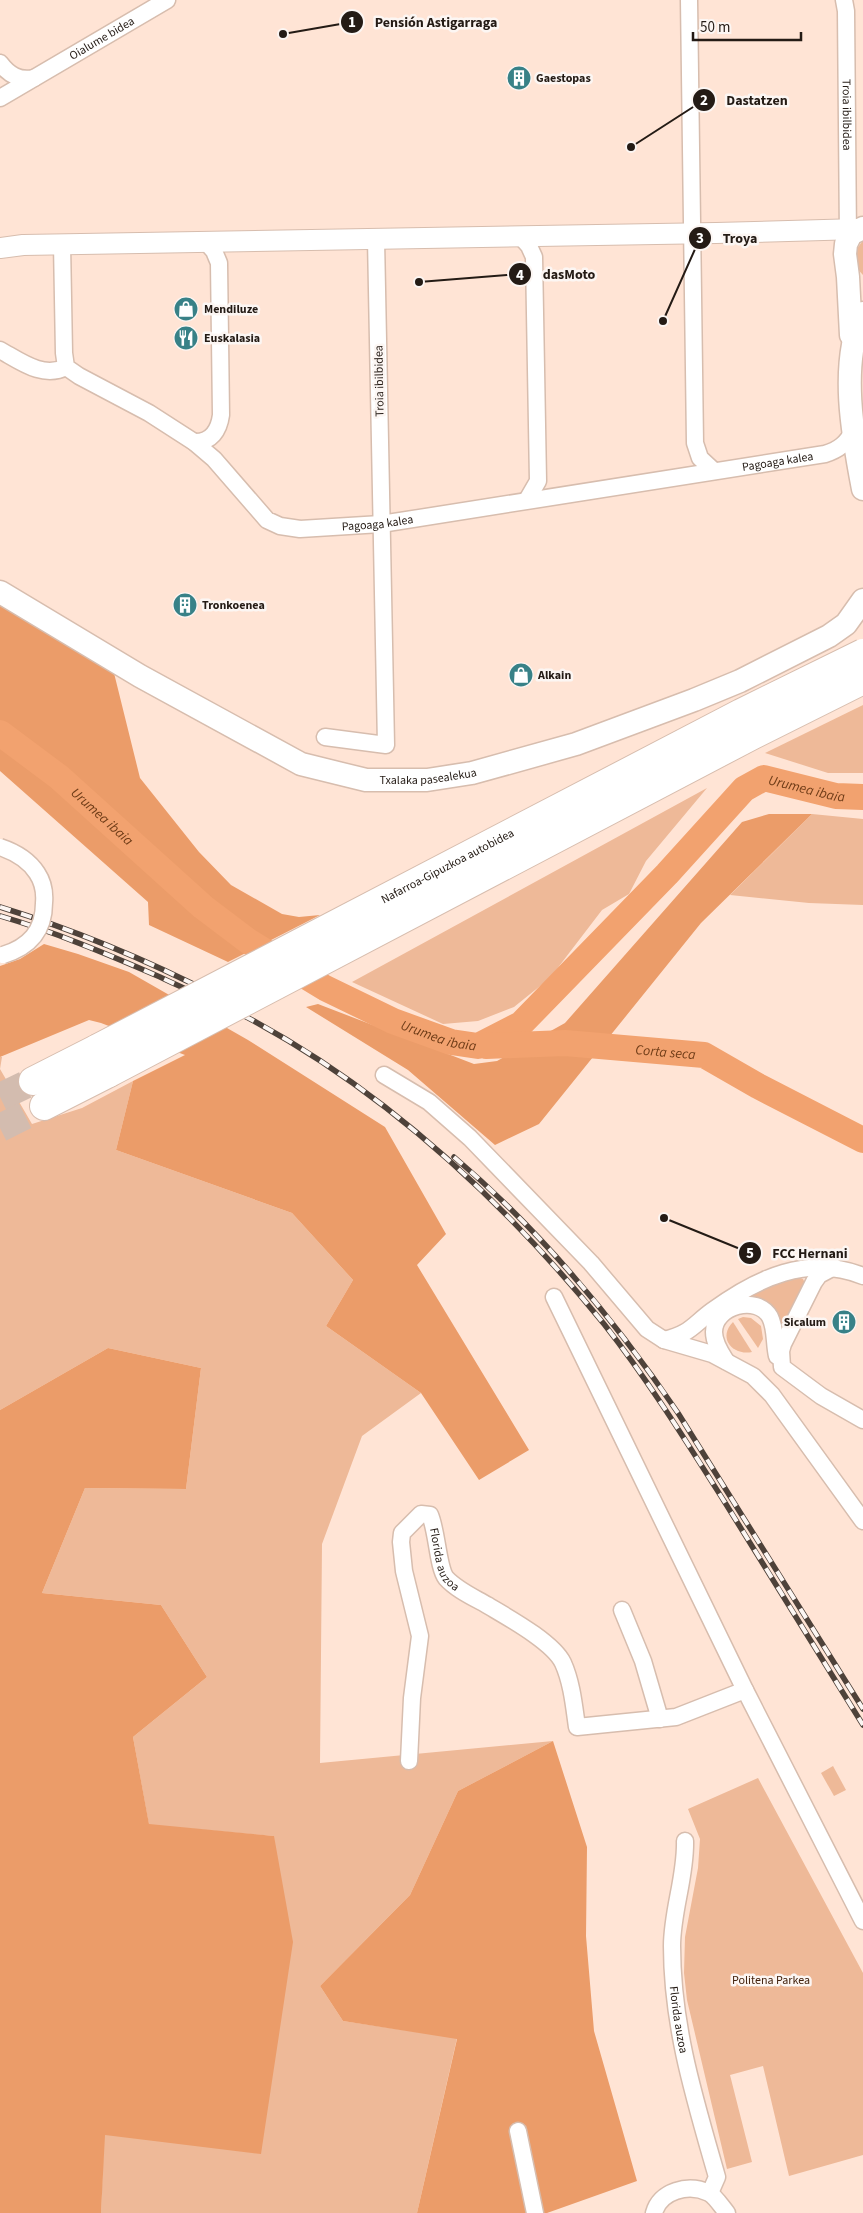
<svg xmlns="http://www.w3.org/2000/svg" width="863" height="2213" viewBox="0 0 863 2213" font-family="'Source Sans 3',sans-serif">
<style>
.green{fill:#eeb998}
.forest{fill:#eb9c69}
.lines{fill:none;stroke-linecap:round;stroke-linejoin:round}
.river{stroke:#f2a26f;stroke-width:26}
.motorway-tunnel{stroke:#d3bcaf;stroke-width:28;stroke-dasharray:28 14;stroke-linecap:butt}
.minor-casing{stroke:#d7bdae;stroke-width:19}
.tertiary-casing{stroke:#d7bdae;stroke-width:22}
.secondary-casing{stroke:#d7bdae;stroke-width:25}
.motorway-casing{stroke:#d7bdae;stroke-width:30}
.minor{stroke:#fff;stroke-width:16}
.tertiary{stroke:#fff;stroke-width:20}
.secondary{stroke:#fff;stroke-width:22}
.motorway{stroke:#fff;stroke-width:28}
.rail-casing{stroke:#4e423a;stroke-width:5.5}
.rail{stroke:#fcf6f3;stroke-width:4;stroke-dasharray:11;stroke-linecap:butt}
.minor-bridge-casing{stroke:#d7bdae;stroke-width:19;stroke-linecap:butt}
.motorway-bridge-casing{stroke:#d7bdae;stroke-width:30;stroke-linecap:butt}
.minor-bridge{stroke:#fff;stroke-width:16}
.motorway-bridge{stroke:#fff;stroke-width:28}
.labels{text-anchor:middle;stroke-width:5;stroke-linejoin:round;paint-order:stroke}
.street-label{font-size:12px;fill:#241b15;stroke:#fcf6f3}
.poi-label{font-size:12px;font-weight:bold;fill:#241b15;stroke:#fcf6f3;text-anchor:start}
.park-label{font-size:12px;fill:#42220d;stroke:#fcf6f3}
.water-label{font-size:14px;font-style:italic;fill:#703d18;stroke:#fcf6f3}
.leader{fill:none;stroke:#241b15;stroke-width:2}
.callout-dot{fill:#241b15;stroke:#fcf6f3;stroke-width:2}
.mark-label{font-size:15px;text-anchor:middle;font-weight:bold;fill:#fff}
.callout-label{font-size:14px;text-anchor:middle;font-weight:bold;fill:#241b15;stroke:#fcf6f3;stroke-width:5;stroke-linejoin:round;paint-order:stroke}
</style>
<rect width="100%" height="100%" fill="#ffe4d5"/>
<g class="green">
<path d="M863 241V275C851 264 852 252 863 241Z"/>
<polygon points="863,705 863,773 828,773 765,753"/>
<polygon points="707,788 646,861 629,894 602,910 550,978 514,1007 478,1021 443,1024 352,982"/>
<polygon points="812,814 863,819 863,905 809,903 730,895"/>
<polygon points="0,1057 2,1057 0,1069 32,1124 82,1108 133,1081 116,1150 292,1213 353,1280 326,1326 421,1393 362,1436 322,1544 320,1763 553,1741 458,1791 410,1895 320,1986 343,2021 457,2038 417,2213 101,2213 104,2135 274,1836 149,1825 133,1737 207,1677 161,1605 42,1593 85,1488 186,1489 201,1368 108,1348 0,1410"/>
<polygon points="798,1277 803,1279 805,1283 781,1331 740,1297"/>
<polygon points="743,1317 751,1318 761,1326 763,1339 758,1348 738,1319"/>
<path d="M733 1322 752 1352C733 1356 717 1338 733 1322Z"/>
<polygon points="833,1766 846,1790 834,1796 821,1773"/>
<polygon points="758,1778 863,1973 863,2155 789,2176 763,2066 730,2075 752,2162 727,2169 687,2000 684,1973 685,1937 698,1868 700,1839 688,1809"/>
</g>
<g class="forest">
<polygon points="0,605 113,669 140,778 199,852 231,885 282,914 299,917 320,915 228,962 149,925 148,902 0,771"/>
<polygon points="769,814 812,814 701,923 539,1124 495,1145 408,1070 306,1007 318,1004 474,1064 497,1061 565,1023 742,822"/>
<polygon points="44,944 78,954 129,972 248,1040 385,1127 446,1234 417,1265 529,1450 479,1480 421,1393 326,1326 353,1280 292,1213 116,1150 133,1081 185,1055 101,1023 89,1020 0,1057 0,966 20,959"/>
<polygon points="108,1348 201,1368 186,1489 85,1488 42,1593 161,1605 207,1677 133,1737 149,1824 274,1836 293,1942 261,2154 105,2135 101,2213 0,2213 0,1410"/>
<polygon points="553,1741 587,1847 586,1936 594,2031 637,2181 547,2213 417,2213 457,2039 343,2021 320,1986 410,1895 458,1791"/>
</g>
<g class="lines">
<g class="river">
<path id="s1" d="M0 733 59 777 203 907 248 941 325 988 393 1021 451 1042 478 1046 521 1024 667 874 744 789 764 778 836 796 863 797"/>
<path id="s2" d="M486 1046 565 1043 704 1055 758 1086 863 1140"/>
</g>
<g class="motorway-tunnel">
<polyline points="0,1097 33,1081"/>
<polyline points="0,1128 44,1106"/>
</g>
<defs>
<g id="minor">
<polyline points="689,0 695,443 700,458 714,471"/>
<path id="s3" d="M844 0 846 11 848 239"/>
<path d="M0 63C9 75 19 81 34 78"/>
<path id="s4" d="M0 98 167 0"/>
<polyline points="521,237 529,246 534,257 538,481 527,500"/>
<path id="s5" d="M62 244 64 353 66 367 79 376 149 413 194 442 214 459 267 520 280 526 300 529 381 524 825 454C839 450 847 443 853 431"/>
<path d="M0 350C20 361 43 379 66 367"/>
<path d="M194 442C211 443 219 430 221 415L219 263 214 251 206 242"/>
<polyline points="325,737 386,745 376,239"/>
<polyline points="384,1075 429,1102 470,1138 591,1263 647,1329 664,1340 712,1354 753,1376 772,1395 863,1521"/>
<polyline points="834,1267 819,1275 814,1282 783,1344 781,1351 782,1367 821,1396 863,1420"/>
<polyline points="554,1297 745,1690 863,1921"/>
<path d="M664 1340C690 1334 693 1325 712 1311 757 1278 808 1254 863 1276"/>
<path d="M726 1361C721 1353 714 1343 714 1332 714 1306 757 1294 770 1317 776 1329 774 1343 777 1356"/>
<polyline points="622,1610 643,1661 660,1719"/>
<path id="s6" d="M409 1761 412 1698 420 1636 404 1571 401 1542 402 1533 421 1514 430 1515C437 1531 438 1568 446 1578 457 1590 473 1597 487 1605 507 1617 553 1642 563 1663 572 1683 574 1706 577 1727L676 1717 745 1690"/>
<path id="s7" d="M685 1841C686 1876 672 1911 672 1946 672 2027 695 2100 717 2177L710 2193"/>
<polyline points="518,2131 535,2213"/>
<path d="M654 2213C660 2191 688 2183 709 2193 715 2196 722 2207 727 2213"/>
</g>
<polyline id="tertiary" points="0,248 23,245 716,233 859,229"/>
<g id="secondary">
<path d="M863 313C839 363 853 437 863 489"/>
<polyline points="851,335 848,277 845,254 846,244 851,234 863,228"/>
<path id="s8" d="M0 592 140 676 301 764 366 780H427L472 773 576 744 694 700 740 681 829 636 846 624 863 600"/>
</g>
<g id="motorway">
<polyline points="33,1081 98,1048"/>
<polyline points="44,1106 109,1073"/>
</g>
</defs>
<use href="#minor" class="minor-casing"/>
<use href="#tertiary" class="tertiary-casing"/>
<use href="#secondary" class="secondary-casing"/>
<use href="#motorway" class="motorway-casing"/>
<use href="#minor" class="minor"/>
<use href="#tertiary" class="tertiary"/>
<use href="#secondary" class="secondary"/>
<use href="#motorway" class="motorway"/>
<defs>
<g id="rail">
<path d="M0 907C75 930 147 960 217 996"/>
<path d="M0 916C55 932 107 954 160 977 191 992 224 1005 254 1021 390 1095 507 1205 604 1324 648 1380 686 1441 724 1501 771 1576 817 1651 863 1725"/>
<path d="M454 1157C541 1231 614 1319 678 1413L863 1709"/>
</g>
</defs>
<use href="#rail" class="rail-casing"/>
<use href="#rail" class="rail"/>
<defs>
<path id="minor-bridge" d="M0 847C15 852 28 859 37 873 43 882 45 892 44 903 44 931 29 947 3 955"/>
<g id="motorway-bridge">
<path id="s9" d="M98 1048 741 713 863 653"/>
<polyline points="109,1073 753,735 863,680"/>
</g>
</defs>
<use href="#minor-bridge" class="minor-bridge-casing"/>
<use href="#motorway-bridge" class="motorway-bridge-casing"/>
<use href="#minor-bridge" class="minor-bridge"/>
<use href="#motorway-bridge" class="motorway-bridge"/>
</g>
<defs>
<symbol id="building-disc" viewBox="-11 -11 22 22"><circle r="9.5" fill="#388187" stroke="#fcf6f3"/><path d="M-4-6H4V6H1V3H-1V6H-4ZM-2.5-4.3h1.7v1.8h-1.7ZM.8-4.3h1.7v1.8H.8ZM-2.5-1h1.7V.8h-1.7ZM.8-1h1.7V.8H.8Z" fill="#fff"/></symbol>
<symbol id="shop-disc" viewBox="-11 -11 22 22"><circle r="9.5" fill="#388187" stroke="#fcf6f3"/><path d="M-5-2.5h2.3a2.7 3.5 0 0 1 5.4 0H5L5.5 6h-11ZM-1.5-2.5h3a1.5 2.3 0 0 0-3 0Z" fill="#fff"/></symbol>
<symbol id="restaurant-disc" viewBox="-11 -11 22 22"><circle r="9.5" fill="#388187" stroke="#fcf6f3"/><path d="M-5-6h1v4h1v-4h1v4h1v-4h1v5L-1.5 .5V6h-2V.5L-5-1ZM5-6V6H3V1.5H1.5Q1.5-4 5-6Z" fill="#fff"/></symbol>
</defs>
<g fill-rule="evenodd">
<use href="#building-disc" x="505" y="64" width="28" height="28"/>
<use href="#shop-disc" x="172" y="295" width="28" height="28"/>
<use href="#restaurant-disc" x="172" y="324" width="28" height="28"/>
<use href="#building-disc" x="171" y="591" width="28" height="28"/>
<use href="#shop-disc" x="507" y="661" width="28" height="28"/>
<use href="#building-disc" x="830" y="1308" width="28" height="28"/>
</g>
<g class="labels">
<g class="street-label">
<text dy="4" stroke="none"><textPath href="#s4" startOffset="118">Oialume bidea</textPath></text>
<text dy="4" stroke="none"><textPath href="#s3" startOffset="115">Troia ibilbidea</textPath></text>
<text transform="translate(379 381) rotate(-91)" y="4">Troia ibilbidea</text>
<text dy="4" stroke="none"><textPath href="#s5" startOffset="896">Pagoaga kalea</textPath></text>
<text dy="4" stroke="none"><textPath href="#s5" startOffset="491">Pagoaga kalea</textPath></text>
<text dy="4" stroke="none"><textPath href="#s8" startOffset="476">Txalaka pasealekua</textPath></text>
<text dy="4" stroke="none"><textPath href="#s9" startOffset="394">Nafarroa-Gipuzkoa autobidea</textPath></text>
<text dy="4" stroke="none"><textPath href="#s6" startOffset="314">Florida auzoa</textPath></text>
<text dy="4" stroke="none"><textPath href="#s7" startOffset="180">Florida auzoa</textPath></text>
</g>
<g class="poi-label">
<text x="536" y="82">Gaestopas</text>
<text x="204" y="313">Mendiluze</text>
<text x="204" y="342">Euskalasia</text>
<text x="202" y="609">Tronkoenea</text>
<text x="538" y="679">Alkain</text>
<text x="826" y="1326" text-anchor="end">Sicalum</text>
</g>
<g class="park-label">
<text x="771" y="1984">Politena Parkea</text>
</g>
<g class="water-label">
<text dy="5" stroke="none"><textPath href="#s1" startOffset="1018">Urumea ibaia</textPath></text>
<text dy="5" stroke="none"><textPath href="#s1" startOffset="132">Urumea ibaia</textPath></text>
<text dy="5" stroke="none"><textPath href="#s1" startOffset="538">Urumea ibaia</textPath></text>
<text dy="5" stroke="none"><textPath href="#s2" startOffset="180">Corta seca</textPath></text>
</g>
</g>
<path class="leader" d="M283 34L352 22M631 147L704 100M663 321L700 238M419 282L520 274M664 1218L750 1253"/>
<g class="callout-dot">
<circle cx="283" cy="34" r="5"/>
<circle cx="631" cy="147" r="5"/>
<circle cx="663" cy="321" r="5"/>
<circle cx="419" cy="282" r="5"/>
<circle cx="664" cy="1218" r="5"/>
<circle cx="352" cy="22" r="12"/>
<circle cx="704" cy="100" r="12"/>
<circle cx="700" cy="238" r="12"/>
<circle cx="520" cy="274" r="12"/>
<circle cx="750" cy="1253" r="12"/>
</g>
<g class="mark-label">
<text x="352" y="27">1</text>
<text x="704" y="105">2</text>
<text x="700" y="243">3</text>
<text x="520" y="280">4</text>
<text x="750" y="1258">5</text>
</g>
<g class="callout-label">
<text x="436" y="27">Pensión Astigarraga</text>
<text x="757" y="105">Dastatzen</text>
<text x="740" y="243">Troya</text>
<text x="569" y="279">dasMoto</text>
<text x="810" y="1258">FCC Hernani</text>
</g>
<path d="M693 32v8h108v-8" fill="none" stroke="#241b15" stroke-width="2.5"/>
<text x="700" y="32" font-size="15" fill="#241b15" stroke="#fcf6f3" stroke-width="4" paint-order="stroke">50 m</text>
</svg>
